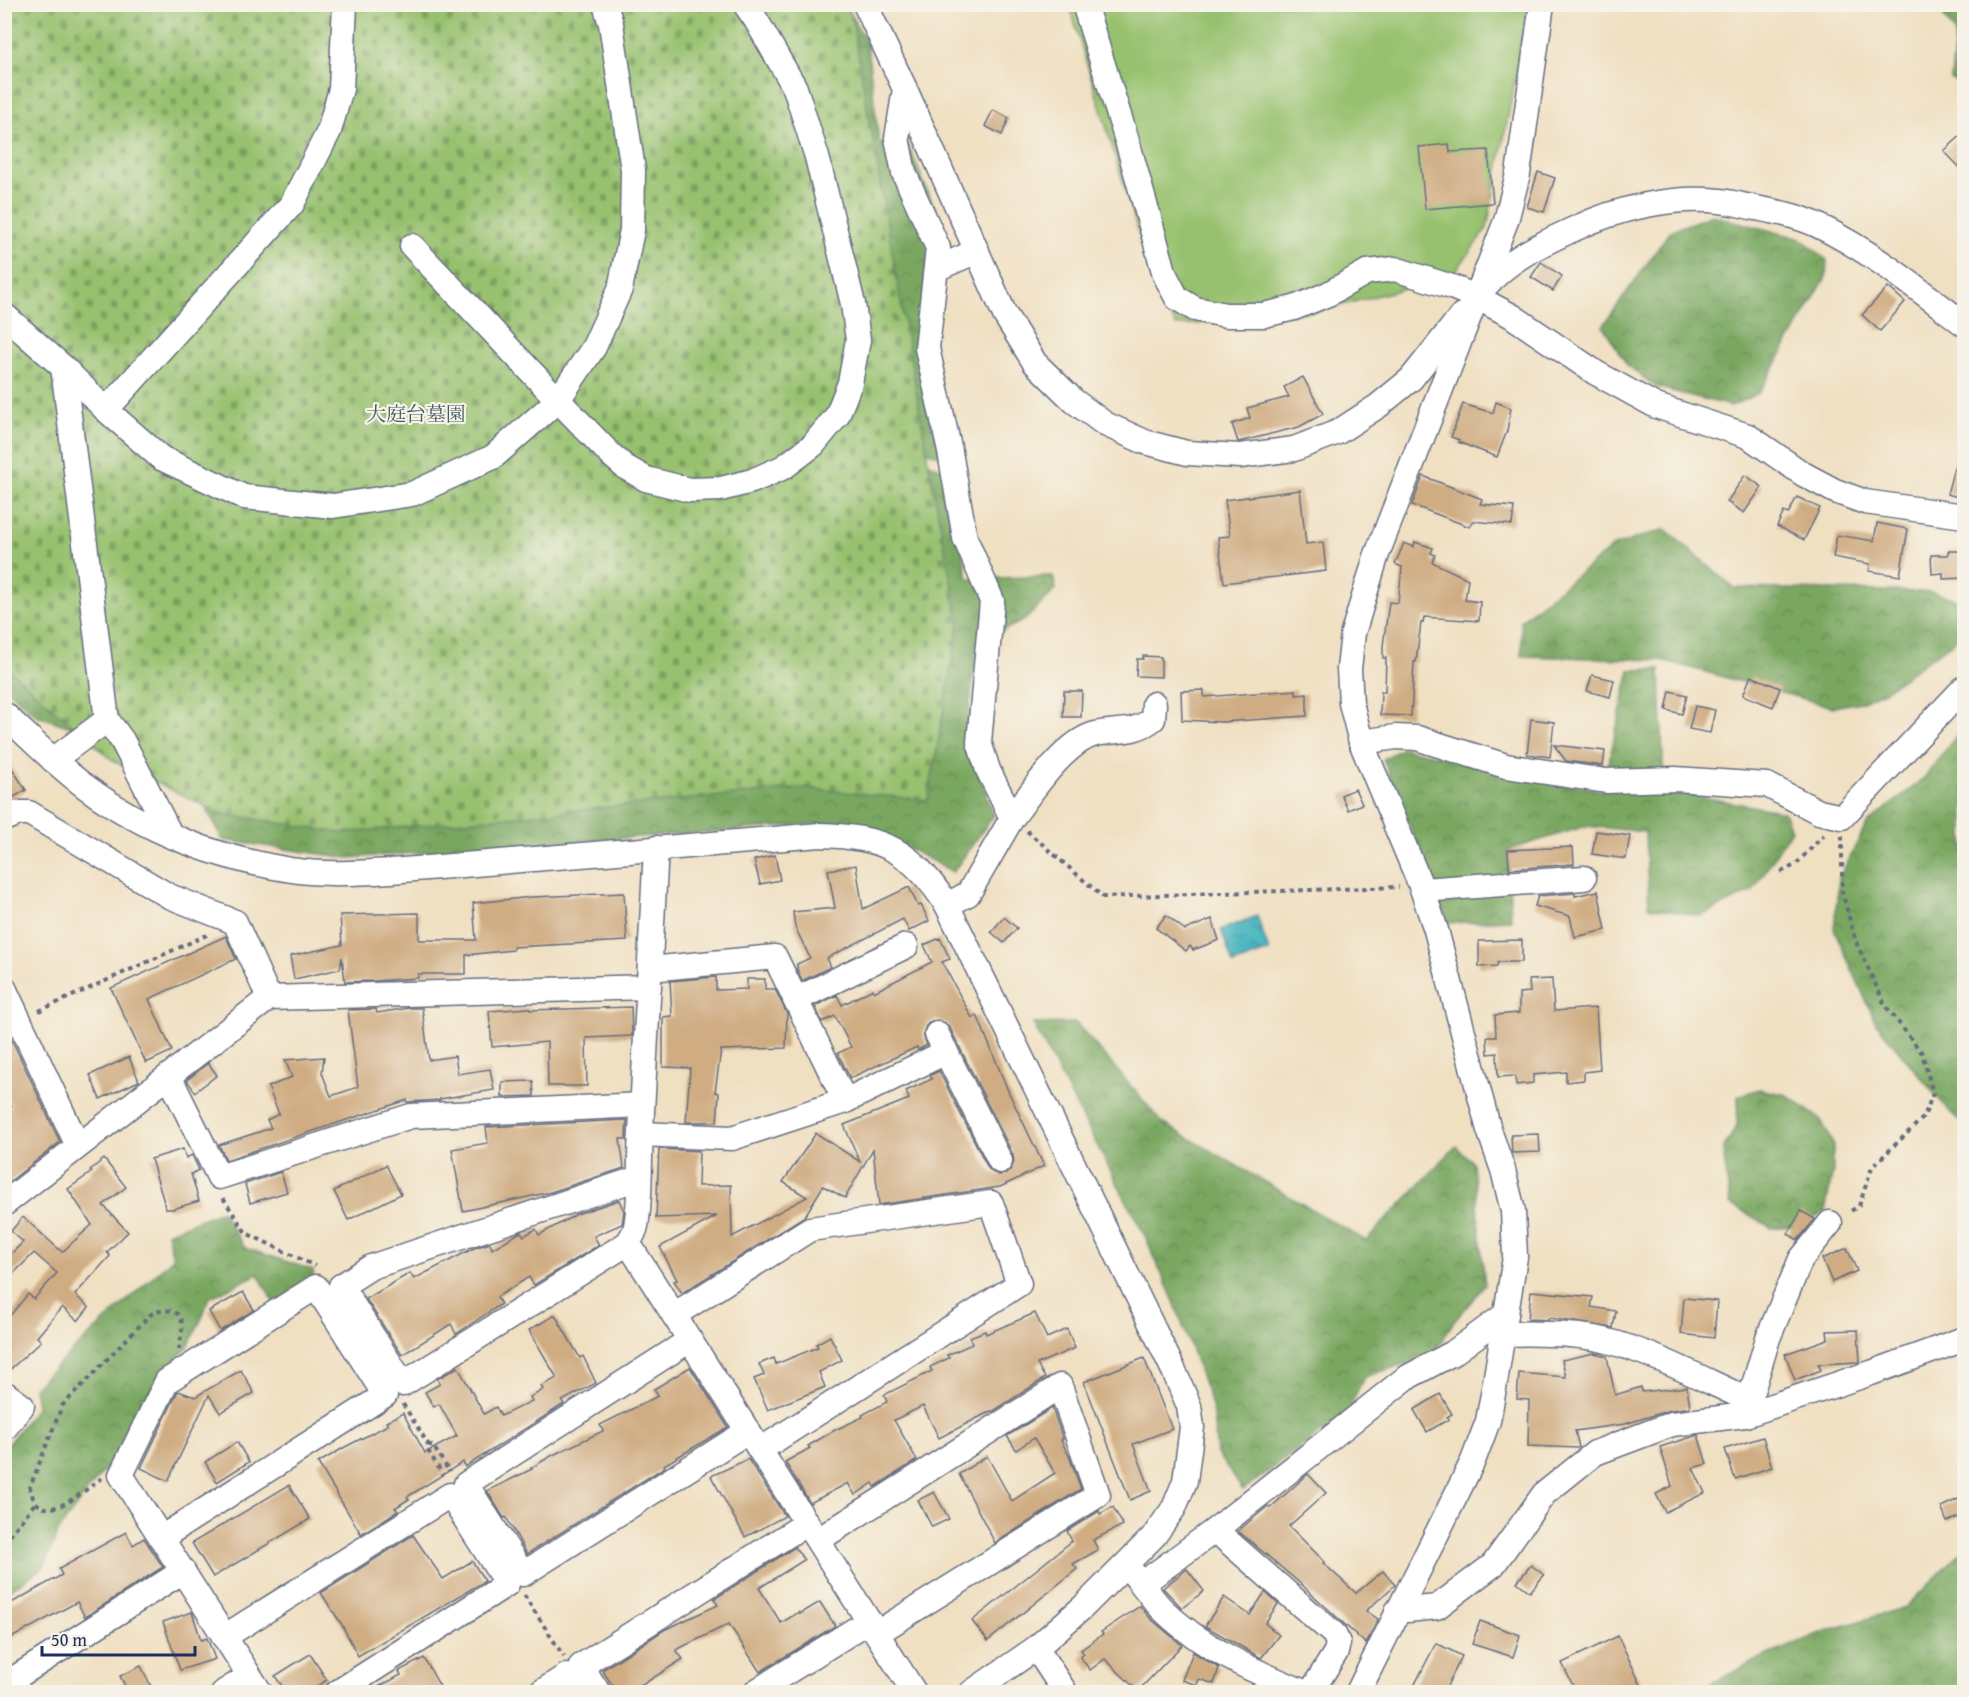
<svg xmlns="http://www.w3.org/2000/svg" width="1969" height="1697" viewBox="0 0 1969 1697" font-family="'Gentium Book Plus','Noto Serif JP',serif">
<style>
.grass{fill:#97c16e;stroke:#597866;stroke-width:1.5}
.forest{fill:url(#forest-crowns);stroke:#4a6b60;stroke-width:1.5}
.cemetery{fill:url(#cemetery-stones);stroke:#597866;stroke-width:1.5}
.water{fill:url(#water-ripples);stroke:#30718e;stroke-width:1.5}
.building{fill:#cfac82}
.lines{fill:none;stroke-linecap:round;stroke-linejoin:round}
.minor-casing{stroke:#666d81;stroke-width:27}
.path{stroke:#666d81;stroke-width:4;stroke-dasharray:4.5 4.5;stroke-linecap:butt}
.minor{stroke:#fff;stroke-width:24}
.labels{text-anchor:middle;stroke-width:4.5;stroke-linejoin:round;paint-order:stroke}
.park-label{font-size:20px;fill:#405b63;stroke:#f7f3e8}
</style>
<defs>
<pattern id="forest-crowns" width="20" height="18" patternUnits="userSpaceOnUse" patternTransform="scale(1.5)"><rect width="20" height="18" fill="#79a761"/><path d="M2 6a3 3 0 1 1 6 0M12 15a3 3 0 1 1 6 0" fill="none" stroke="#628853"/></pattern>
<pattern id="cemetery-stones" width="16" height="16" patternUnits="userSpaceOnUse" patternTransform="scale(1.5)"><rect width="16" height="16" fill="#97c16e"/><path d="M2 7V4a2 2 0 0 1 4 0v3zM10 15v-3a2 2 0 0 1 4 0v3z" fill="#7a9d5e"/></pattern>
<pattern id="water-ripples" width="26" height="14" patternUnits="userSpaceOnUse" patternTransform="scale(1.5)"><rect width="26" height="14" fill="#44b3bd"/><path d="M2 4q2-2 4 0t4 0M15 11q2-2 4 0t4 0" fill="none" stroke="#38929d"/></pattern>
</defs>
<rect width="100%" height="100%" fill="#f7f3e8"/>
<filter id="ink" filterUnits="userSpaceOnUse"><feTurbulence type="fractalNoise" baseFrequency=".0167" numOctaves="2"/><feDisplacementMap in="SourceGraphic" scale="12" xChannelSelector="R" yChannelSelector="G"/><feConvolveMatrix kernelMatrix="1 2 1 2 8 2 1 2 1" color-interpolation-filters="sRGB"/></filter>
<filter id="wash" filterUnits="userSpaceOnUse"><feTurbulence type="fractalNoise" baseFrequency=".008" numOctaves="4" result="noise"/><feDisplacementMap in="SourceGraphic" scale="24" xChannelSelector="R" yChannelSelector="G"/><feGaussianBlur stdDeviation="1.35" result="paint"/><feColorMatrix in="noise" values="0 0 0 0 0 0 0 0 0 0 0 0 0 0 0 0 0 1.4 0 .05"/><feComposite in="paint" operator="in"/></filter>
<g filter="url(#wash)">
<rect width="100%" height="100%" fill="#f0e0c2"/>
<polygon class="grass" points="1069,5 1529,5 1487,228 1453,275 1320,311 1176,326 1154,284"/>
<g class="forest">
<polygon points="790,5 846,5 867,44 879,142 908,145 953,252 929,261 924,396 941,456 905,445"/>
<polygon points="1936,5 1964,5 1964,87 1951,79 1955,33"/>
<polygon points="1712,215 1802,239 1827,260 1826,277 1759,393 1731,406 1656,387 1627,365 1603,326 1670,231"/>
<polygon points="4,361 907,454 945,470 968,579 1053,576 1056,589 1025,620 977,643 966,740 994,815 953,872 874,830 832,823 348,858 223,840 179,755 105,739 36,715 5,687"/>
<polygon points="1665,529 1735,588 1931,592 1964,601 1964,634 1886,690 1861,702 1833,707 1662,660 1522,656 1521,620 1614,546"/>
<polygon points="1660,669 1664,790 1784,812 1791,830 1753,891 1701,916 1649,907 1645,832 1586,826 1508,850 1511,920 1448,923 1383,759 1403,748 1602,791 1630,670"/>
<polygon points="1964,726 1964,1125 1948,1110 1876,1023 1834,929 1839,878 1867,824 1923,779"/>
<polygon points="1076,1023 1163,1123 1366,1241 1456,1146 1473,1163 1485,1285 1452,1324 1433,1355 1364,1377 1347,1413 1243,1490 1217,1454 1212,1406 1175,1304 1146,1238 1033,1024"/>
<polygon points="1759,1089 1787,1095 1821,1120 1833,1145 1833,1170 1825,1212 1801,1225 1772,1228 1730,1204 1723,1149 1737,1126 1738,1096"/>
<polygon points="221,1211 245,1248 313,1270 315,1285 275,1305 258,1274 209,1298 202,1318 187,1348 157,1378 123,1448 88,1490 59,1530 44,1567 5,1593 5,1448 37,1406 34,1387 173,1258 167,1233"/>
<polygon points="1962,1551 1964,1554 1964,1692 1700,1692 1705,1687 1759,1659 1823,1632 1906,1607"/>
</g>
<polygon class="cemetery" points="5,5 844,5 851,14 928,460 959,623 928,800 803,788 341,833 219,813 115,762 5,666"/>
<polygon class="water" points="1257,916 1269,951 1233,964 1221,930"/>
<g id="blocks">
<g class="building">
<polygon points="993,110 1009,118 1002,135 985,126"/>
<polygon points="1965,132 1965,173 1944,151"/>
<polygon points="1449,144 1450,152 1488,150 1493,203 1425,209 1419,147"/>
<polygon points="1538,172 1555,178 1544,212 1527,207"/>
<polygon points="1541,262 1562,276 1553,291 1531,277"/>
<polygon points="1888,287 1905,302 1880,331 1862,315"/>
<polygon points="1303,377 1323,414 1299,427 1238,442 1232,424 1250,418 1247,408 1289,397 1284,387"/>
<polygon points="1496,402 1511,408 1507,431 1497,457 1458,442 1459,440 1451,437 1463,404 1493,413"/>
<polygon points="1959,449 1965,449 1965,499 1947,494"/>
<polygon points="1745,475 1762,487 1744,513 1727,502"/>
<polygon points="1423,476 1482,499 1480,504 1514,507 1512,525 1473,521 1470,527 1412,505"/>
<polygon points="1300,490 1306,544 1323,542 1326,571 1224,583 1218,537 1230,536 1225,500"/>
<polygon points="1797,497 1820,508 1804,540 1777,526 1784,512 1788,514"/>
<polygon points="1877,523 1908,529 1900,576 1869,571 1870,564 1833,557 1837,535 1874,541"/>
<polygon points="1415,542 1433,548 1431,553 1435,555 1432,562 1468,579 1465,600 1480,602 1479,621 1424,617 1423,623 1421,623 1416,662 1414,662 1411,716 1380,715 1381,692 1385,692 1386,658 1383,658 1383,646 1389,602 1398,603 1402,567 1395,564 1404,543 1414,547"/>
<polygon points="1948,551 1965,551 1965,578 1943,579 1943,573 1932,574 1931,555 1948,555"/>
<polygon points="1143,656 1161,657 1161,677 1136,676 1137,659 1143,659"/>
<polygon points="1592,675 1614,680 1610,697 1587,691"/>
<polygon points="1751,676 1780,688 1773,707 1743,695"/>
<polygon points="1204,690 1204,697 1296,690 1296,695 1307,694 1307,716 1222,722 1182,720 1181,691"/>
<polygon points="1064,691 1082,691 1081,717 1063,717"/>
<polygon points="1670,691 1687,695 1682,714 1666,710"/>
<polygon points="1695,706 1715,710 1710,733 1689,729"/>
<polygon points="1531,719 1554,722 1550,757 1527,754"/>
<polygon points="1554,745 1605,751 1603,766 1566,761"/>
<polygon points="4,756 26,790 4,803"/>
<polygon points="1355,789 1362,804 1348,810 1341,795"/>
<polygon points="1596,831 1630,836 1626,859 1592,854"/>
<polygon points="1573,847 1574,864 1509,869 1508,850"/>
<polygon points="775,855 780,880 760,884 754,860"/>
<polygon points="856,865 863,909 909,887 918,906 921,905 929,921 909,931 903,919 827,958 831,967 802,981 797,969 797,964 810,958 795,927 793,912 835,908 828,870"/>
<polygon points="1598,891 1606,930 1575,937 1570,916 1535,906 1538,896 1575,893 1575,896"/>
<polygon points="624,893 627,941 513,947 513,950 466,955 466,974 418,974 418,978 373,981 345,982 342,957 340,969 294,979 290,956 342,945 340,915 419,913 419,940 476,940 473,903 532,897"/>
<polygon points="1166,915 1185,930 1212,919 1219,940 1193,950 1190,946 1186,951 1156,928"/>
<polygon points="1004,917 1017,928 1004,943 991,932"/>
<polygon points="226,936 236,959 149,999 172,1051 146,1063 111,988"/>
<polygon points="940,938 950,959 942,962 972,1018 977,1015 1009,1093 1044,1166 1000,1187 879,1205 873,1149 845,1198 823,1186 805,1216 682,1293 674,1281 677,1280 660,1247 717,1216 656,1218 659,1149 699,1151 698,1186 731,1185 732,1237 807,1197 783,1182 816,1133 860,1162 844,1125 909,1099 906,1091 932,1079 930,1075 939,1071 988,1168 992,1172 999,1175 1006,1174 1011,1169 1014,1162 1013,1155 950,1028 945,1023 937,1020 930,1022 926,1026 923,1034 927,1045 918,1050 917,1047 850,1078 838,1053 851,1047 835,1016 822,1022 815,1006 837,995 842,1005 873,989 874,992 932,962 924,945"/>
<polygon points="1522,940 1522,962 1498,962 1497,966 1479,967 1479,941"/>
<polygon points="716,977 716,990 747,989 747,979 765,979 765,989 775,989 787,1014 786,1048 721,1050 715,1092 719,1093 717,1122 686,1122 690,1068 663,1067 663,1017 672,1016 670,981"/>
<polygon points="1552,979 1554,1011 1596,1008 1600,1070 1584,1072 1584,1080 1566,1082 1566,1072 1533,1075 1533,1083 1516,1085 1515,1076 1498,1077 1497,1053 1488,1054 1487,1037 1496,1037 1495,1015 1519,1013 1519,993 1530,992 1529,980"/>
<polygon points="631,1007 632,1036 586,1038 587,1086 548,1086 547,1042 492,1047 489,1011 529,1008 530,1010"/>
<polygon points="409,1008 422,1008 429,1060 455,1056 458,1074 490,1069 494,1090 440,1099 440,1100 407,1102 407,1100 226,1160 219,1145 271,1128 267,1120 279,1114 268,1087 292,1077 285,1060 324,1057 322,1073 331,1096 358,1087 348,1010 376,1009 377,1013"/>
<polygon points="4,1023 60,1142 4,1186 4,1110 12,1107 4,1089"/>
<polygon points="129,1057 139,1081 100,1099 90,1075"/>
<polygon points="208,1063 217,1075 195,1092 187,1080"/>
<polygon points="533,1081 534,1096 502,1097 502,1082"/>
<polygon points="627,1120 626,1139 620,1139 624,1168 551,1192 463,1211 452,1149 488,1143 486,1127"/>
<polygon points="1539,1134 1540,1152 1512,1153 1511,1135"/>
<polygon points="183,1149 186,1158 192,1155 199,1170 191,1174 199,1201 173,1209 166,1209 151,1159"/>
<polygon points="104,1159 126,1187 103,1205 128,1232 107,1252 110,1256 75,1295 89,1307 78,1321 62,1307 37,1337 41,1341 4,1375 4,1323 28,1294 34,1299 57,1273 34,1253 12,1275 4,1267 4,1261 23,1242 11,1231 23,1217 62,1252 92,1225 68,1189 92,1172 90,1170"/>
<polygon points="386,1165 401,1194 348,1220 334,1191"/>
<polygon points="281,1172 287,1192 250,1203 245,1184"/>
<polygon points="619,1200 624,1211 622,1224 594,1236 599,1245 534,1285 529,1277 497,1297 501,1304 456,1334 451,1324 402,1355 366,1299 410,1273 414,1279 474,1248 490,1243 492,1249 519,1233 521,1232 524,1236 536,1229 539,1235 577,1214"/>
<polygon points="1801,1211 1815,1219 1798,1240 1788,1234"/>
<polygon points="1847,1248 1857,1271 1832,1282 1822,1259"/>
<polygon points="1531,1291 1593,1297 1591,1307 1616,1311 1613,1328 1549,1318 1548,1320 1528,1319"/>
<polygon points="243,1292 254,1310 220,1331 209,1311"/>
<polygon points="1684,1298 1717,1301 1714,1338 1681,1334"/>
<polygon points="1035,1313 1047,1338 1067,1329 1075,1348 1037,1364 1045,1378 992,1412 991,1411 939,1438 923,1406 894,1420 917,1460 875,1487 873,1483 855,1495 848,1483 810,1503 785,1462 810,1448 808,1446 835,1430 863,1417 862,1415 887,1402 884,1395 932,1371 930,1367 949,1358 947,1355 972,1344 970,1337 985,1331 986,1334"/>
<polygon points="555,1315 580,1358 583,1356 596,1383 562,1401 564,1404 465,1467 463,1462 407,1497 409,1499 395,1508 398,1511 361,1534 318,1463 345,1447 388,1425 386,1422 403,1413 425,1453 457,1436 439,1404 434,1407 425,1392 440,1384 437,1379 458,1367 484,1414 496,1407 501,1416 532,1401 530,1397 540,1392 543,1389 541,1386 557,1378 529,1330"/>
<polygon points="1858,1330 1860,1362 1818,1364 1821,1370 1795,1380 1785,1354 1828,1339 1827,1331"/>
<polygon points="830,1336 842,1360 819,1372 825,1387 768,1410 754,1379 764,1375 759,1364 774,1358 776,1364 818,1347 816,1344"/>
<polygon points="1594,1353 1607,1356 1615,1395 1641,1387 1642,1392 1687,1387 1690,1407 1667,1411 1625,1424 1575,1431 1579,1447 1578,1448 1528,1446 1529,1400 1517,1399 1519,1373 1566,1377 1562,1360"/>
<polygon points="1144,1358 1172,1429 1133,1444 1151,1491 1130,1500 1084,1382"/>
<polygon points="690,1367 728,1427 664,1465 665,1467 527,1554 506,1517 504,1518 487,1491 532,1469 531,1468 551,1456 603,1431 600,1425 658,1396 654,1389"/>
<polygon points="241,1370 254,1393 220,1413 209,1395 168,1481 141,1468 178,1391 195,1397"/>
<polygon points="1440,1394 1452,1414 1447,1417 1449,1419 1427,1432 1414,1410"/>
<polygon points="1052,1408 1063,1439 1061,1440 1069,1456 1081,1489 995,1543 959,1474 987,1456 1012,1501 1055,1473 1034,1438 1016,1450 1007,1436"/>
<polygon points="1698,1435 1707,1464 1693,1468 1705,1493 1665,1512 1656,1494 1672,1486 1660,1447"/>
<polygon points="1763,1437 1772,1467 1735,1479 1725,1449"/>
<polygon points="237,1442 249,1462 217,1482 205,1462"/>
<polygon points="748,1459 785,1516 745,1537 711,1476"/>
<polygon points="1308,1474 1326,1493 1289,1526 1325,1562 1323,1563 1356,1593 1383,1571 1395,1585 1366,1611 1378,1619 1366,1644 1302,1585 1238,1531 1268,1506 1270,1508"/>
<polygon points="289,1485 310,1519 213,1577 192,1543"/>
<polygon points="934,1492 949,1519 932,1527 918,1500"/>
<polygon points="1965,1496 1965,1514 1947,1522 1941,1507"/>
<polygon points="1113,1507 1123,1525 1093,1540 1098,1550 1073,1564 1077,1569 988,1641 972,1621 1072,1541 1067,1531 1099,1511 1100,1514"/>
<polygon points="126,1532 133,1545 144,1538 163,1567 85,1617 77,1602 4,1642 4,1607 62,1575 59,1569"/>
<polygon points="413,1535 443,1579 472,1561 485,1581 358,1656 342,1625 321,1593"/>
<polygon points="795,1547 804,1560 759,1588 781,1623 799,1612 800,1614 820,1602 835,1626 760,1672 729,1624 676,1650 683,1659 631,1692 617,1692 602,1670 664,1630 718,1605 714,1599"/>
<polygon points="1531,1565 1544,1575 1530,1592 1517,1582"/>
<polygon points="1187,1569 1204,1591 1182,1608 1163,1588"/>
<polygon points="1265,1592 1278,1604 1265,1623 1279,1635 1261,1658 1205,1626 1224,1597 1250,1615"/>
<polygon points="1140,1606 1151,1619 1182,1645 1138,1691 1105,1659 1090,1670 1080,1657 1084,1654 1081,1650 1103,1634 1101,1632"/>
<polygon points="192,1612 201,1640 207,1638 215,1659 180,1670 163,1622"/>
<polygon points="1480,1621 1520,1635 1513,1657 1472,1644"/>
<polygon points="1618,1636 1642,1687 1631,1692 1576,1692 1562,1663"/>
<polygon points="1436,1643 1462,1656 1444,1692 1427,1692 1414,1686"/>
<polygon points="1193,1652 1219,1668 1214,1684 1199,1679 1197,1685 1182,1680"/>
<polygon points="310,1654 327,1680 307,1692 286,1692 275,1676"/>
<polygon points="424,1658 443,1692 369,1692 401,1675 399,1671"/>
<polygon points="141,1666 154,1692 128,1692 120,1676"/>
</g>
</g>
</g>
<g filter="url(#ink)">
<use href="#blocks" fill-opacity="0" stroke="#666d81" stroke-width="1.5"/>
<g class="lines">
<defs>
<g id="minor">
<polyline points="865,4 905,89 1005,315 1035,363 1074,401 1105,424 1145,442 1187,453 1240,456 1294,449 1338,432 1378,406 1411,379 1462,315"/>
<polyline points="1084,4 1128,144 1165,275 1177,298 1195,309 1226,315 1264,315 1294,308 1328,294 1367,272 1395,269 1452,287 1476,297 1512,316 1596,373 1656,406 1748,436 1803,474 1835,491 1865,502 1964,516"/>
<polyline points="905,89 897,138 904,173 938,248 927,348 950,452 965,538 992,601 979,742 988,770 1012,818 968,894 947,905"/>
<polyline points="412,246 558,400 610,454 625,467 646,479 690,490 721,489 752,481 784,467 813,445 837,416 850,383 858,340 853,304 817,157 795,88 756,20 745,4"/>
<polyline points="936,269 977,251"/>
<path d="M1484 288C1507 260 1541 244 1574 229 1618 208 1671 196 1720 201 1732 202 1744 206 1756 208 1777 212 1798 216 1817 225 1871 251 1917 288 1964 324"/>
<polyline points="4,315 63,367"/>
<polyline points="106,410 292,204 329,131 341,89 345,4"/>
<path d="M4 714C31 739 56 765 86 787 145 831 219 859 291 870 324 875 358 873 391 871L820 835C885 837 911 850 947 905L1174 1371 1189 1406 1192 1427 1185 1481 1174 1508 1154 1536 1083 1607 1036 1648 972 1692"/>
<polyline points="1361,742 1396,737 1417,738 1506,766 1606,781 1675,779 1767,785 1819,812 1842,817 1964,688"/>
<polyline points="53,760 107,720"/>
<path d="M1012 818C1031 793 1065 741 1096 734 1118 729 1134 734 1153 719L1154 704"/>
<polyline points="4,819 19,813 29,813 169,896 235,922 269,998"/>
<polyline points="171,836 122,740 107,720 63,367 106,410 161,458 244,497 333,506 412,494 493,457 558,400 594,347 620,289 632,230 633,170 611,24 605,4"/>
<polyline points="1423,890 1584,878"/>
<polyline points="4,988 78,1146"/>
<polyline points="795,1000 906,946"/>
<polyline points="937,1034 1000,1161"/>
<polyline points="169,1076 219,1177 411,1116 642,1105"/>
<polyline points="845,1101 946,1052"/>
<polyline points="641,1134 732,1138 845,1101 775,957 650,969"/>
<path d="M639 1178 371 1267 341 1286 403 1384 628 1243C631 1238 635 1232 636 1226 641 1198 639 1160 641 1131 646 1037 651 943 656 848"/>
<polyline points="4,1204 269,998 649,987"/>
<polyline points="628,1243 914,1692"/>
<polyline points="674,1315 810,1229 991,1203 1019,1284 760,1450"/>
<path d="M1503 1334C1536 1333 1572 1333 1604 1340 1655 1353 1702 1379 1749 1400"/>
<polyline points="690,1340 466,1484 523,1574 748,1431"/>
<polyline points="4,1393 22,1406 4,1429"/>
<polyline points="1745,1415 1768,1338 1801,1259 1830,1223"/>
<polyline points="1215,1530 1334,1634 1338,1643 1336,1652 1311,1692"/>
<polyline points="161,1538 385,1395 316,1287 167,1381 121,1475 260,1692"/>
<polyline points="818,1540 1060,1386 1098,1495 877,1633"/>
<path d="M1132 1572C1142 1584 1151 1597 1161 1608 1201 1648 1253 1671 1304 1692"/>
<polyline points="1142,1584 1215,1530 1406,1378 1453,1353 1506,1314"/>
<polyline points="1397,1611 1437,1607 1493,1565 1544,1494 1595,1453 1672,1424 1745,1415 1871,1373 1964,1339"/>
<polyline points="224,1637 450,1495 507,1584 338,1692"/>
<polyline points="1036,1648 1065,1692"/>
<polyline points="4,1685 183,1571"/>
<polyline points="224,1692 249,1676"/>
<polyline points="541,1692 566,1676 577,1692"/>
<polyline points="598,1692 581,1666 807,1523"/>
<polyline points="755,1692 869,1621"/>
<polyline points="1358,1692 1473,1461 1488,1421 1495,1383 1515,1257 1513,1211 1503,1170 1489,1130 1436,930 1421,886 1361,742 1351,703 1349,669 1353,633 1376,557 1506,221 1518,174 1542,4"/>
</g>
</defs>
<use href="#minor" class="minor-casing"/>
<g class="path">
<polyline points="1027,831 1103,897 1399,887"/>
<polyline points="1842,836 1842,892 1856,942 1885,1005 1922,1053 1933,1093 1924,1117 1872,1167 1859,1206 1849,1212"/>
<polyline points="1781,872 1795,865 1824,835"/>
<polyline points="39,1011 207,935"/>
<polyline points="223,1198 246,1233 315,1266"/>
<polyline points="403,1404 428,1444 427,1449 443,1475"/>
<polyline points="428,1444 433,1446 449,1471"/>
<path d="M102 1478C82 1492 38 1533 30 1487L62 1406 150 1315C160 1309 179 1306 182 1323 183 1331 180 1341 179 1349"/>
<polyline points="4,1543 35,1503"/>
<polyline points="524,1595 564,1657"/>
</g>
<use href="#minor" class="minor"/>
</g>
</g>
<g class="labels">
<g class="park-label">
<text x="416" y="421">大庭台墓園</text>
</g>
</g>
<rect width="1969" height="1697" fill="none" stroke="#f7f3e8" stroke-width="24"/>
<path d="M42 1646v9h153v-9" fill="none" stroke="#1b2f5e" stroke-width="3"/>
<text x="51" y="1646" font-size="18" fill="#1b2f5e" stroke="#f7f3e8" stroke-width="4.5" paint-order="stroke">50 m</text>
</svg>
